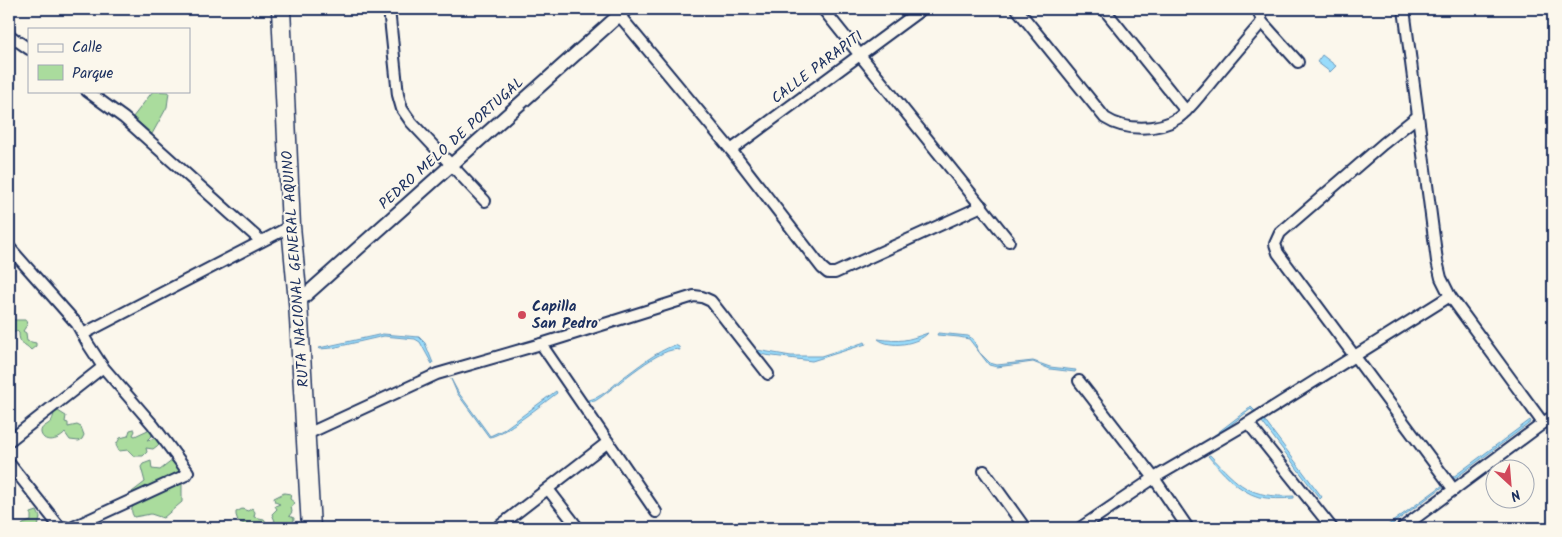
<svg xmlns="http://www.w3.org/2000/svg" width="1562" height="537" viewBox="0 0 1562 537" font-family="Kalam,sans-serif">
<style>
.green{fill:#aadc9d;stroke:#62867e}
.water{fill:#99dcfb;stroke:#6797bc}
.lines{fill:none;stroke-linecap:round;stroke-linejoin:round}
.minor-casing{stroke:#1b2f5e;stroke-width:14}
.tertiary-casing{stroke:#1b2f5e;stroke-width:16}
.trunk-casing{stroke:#1b2f5e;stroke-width:21}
.minor{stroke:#fbf7ec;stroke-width:10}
.tertiary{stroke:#fbf7ec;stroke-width:12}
.trunk{stroke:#fbf7ec;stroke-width:18}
.poi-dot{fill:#d1495b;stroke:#fbf7ec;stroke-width:2}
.labels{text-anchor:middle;stroke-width:4;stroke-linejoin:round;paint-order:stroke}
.street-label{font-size:15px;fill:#1b2f5e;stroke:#fbf7ec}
.poi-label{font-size:15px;font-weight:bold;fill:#1b2f5e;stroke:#fbf7ec;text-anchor:start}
</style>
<rect width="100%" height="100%" fill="#fbf7ec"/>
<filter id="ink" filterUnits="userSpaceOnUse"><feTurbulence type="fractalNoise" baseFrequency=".02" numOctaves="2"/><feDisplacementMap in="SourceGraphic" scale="10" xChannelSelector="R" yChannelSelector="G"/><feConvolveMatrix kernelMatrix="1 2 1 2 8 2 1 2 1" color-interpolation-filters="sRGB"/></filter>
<g filter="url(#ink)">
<g class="green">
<polygon points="153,91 169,92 167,107 152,134 133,117"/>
<path d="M9 196C16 200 16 211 13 218L9 221Z"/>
<path d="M9 316 15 320H26L27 325 23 331 26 333 27 341 36 343V346L31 350C24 342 19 345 19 333L17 331 13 333 9 340Z"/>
<path d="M58 411 66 416 65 422 68 423V427L77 425 81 427 84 435 82 439 79 441 70 440 65 433C61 439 44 445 41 433 40 426 48 426 51 421 52 421 54 414 54 413Z"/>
<polygon points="134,429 135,431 133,435 135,436 150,429 153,434 147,440 157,438 161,443 153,449 146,448 147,452 143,456 134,456 128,450 119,451 116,445 120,438 128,436 130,430"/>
<path d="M173 460 182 466C182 479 182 490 182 502L163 518 151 514 134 517C122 499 160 496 169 489L167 485 134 495 132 492 145 482 141 467 143 464 151 461 152 469 160 470Z"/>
<polygon points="284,493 291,494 290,499 295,503 291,506 292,512 289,516 294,518 293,527 270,528 270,524 275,521 272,514 277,509 275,506 280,504 275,502 274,498"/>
<polygon points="252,508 255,512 254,517 264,519 268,525 268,528 245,528 244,524 238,521 236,515 236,512 242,509 248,511"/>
<polygon points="37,511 40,517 38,528 20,528 23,524 31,521 31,513"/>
</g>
<g class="water">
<polygon points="1322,55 1336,66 1330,72 1317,62"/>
<path d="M928 333C918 344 890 349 878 339 902 342 905 341 928 333Z"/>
<polygon points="938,333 968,336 973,339 979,352 990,363 997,365 1033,361 1050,367 1076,370 1075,372 1050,369 1033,362 997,367 989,365 969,339 959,337 937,335"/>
<polygon points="383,334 419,337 425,343 433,363 432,364 420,342 415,339 384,336 332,348 320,349 319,348"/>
<polygon points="865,342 866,344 812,361 765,355 757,353 757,350 791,356 821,356"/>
<path d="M675 345 679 347 680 350C663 344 616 386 601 397L595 401 588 402V400C601 398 612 387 621 379 638 367 655 352 675 345Z"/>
<polygon points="1082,376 1156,471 1208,440 1251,407 1258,414 1257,416 1251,409 1210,441 1156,474 1082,378"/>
<path d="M451 379 458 392 490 436 503 430 556 391 557 393C545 402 501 437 489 437L457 393Z"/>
<polygon points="1264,420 1322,497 1320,499 1262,422"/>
<polygon points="1530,420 1531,422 1454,479 1453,477"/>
<path d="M1210 455C1239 486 1249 498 1294 496V498C1283 499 1270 499 1259 497 1238 491 1222 472 1208 456Z"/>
<polygon points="1443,485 1444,486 1387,528 1384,528"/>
</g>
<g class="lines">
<defs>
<g id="minor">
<polyline points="389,9 398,95 402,109 411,122 485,201"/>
<polyline points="823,9 1009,241"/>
<path d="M1017 9 1105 118C1125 131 1158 131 1178 118 1189 110 1198 97 1207 87 1225 65 1243 44 1262 22"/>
<polyline points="1104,9 1186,111"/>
<polyline points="1258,9 1262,22 1298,62"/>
<polyline points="1404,9 1437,261 1441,278 1450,296 1543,423"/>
<polyline points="619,15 731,150 822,268 828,273 835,273 982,206"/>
<polyline points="9,35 29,49"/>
<polyline points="87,91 124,118 261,241"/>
<polyline points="1418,116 1383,144 1280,233 1275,244 1278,253 1454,490"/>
<polyline points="731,150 922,9"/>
<polyline points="9,247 77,324 88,344 103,367 153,425 188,472 186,475 71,528"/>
<polyline points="83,334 291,226"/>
<polyline points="541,344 656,512"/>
<polyline points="1079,381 1154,478 1188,528"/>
<polyline points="1248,423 1332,528"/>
<polyline points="305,435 437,374 541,344 694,296 702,297 711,301 768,374"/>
<polyline points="9,441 103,367"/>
<polyline points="9,463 59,526 69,528"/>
<polyline points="984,471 1025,528"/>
<polyline points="548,489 578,528"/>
<polyline points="497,528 608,442"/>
<polyline points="1080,528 1154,478 1248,423 1450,296"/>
<polyline points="1402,528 1553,416"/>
</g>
<polyline id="tertiary" points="298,302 626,9"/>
<polyline id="trunk" points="281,9 291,226 298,302 311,528"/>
</defs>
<use href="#minor" class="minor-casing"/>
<use href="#tertiary" class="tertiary-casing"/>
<use href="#trunk" class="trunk-casing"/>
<use href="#minor" class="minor"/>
<use href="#tertiary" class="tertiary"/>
<use href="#trunk" class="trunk"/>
</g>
</g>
<circle class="poi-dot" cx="522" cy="315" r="5"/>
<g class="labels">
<g class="street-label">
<text transform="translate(817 67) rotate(-37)" y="5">CALLE PARAPITI</text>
<text transform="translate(451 143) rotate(-42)" y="5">PEDRO MELO DE PORTUGAL</text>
<text transform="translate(295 269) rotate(-94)" y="5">RUTA NACIONAL GENERAL AQUINO</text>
</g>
<g class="poi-label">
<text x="532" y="311">Capilla<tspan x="532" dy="17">San Pedro</tspan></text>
</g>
</g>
<rect width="1562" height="537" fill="none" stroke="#fbf7ec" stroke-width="30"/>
<rect x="15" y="15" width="1532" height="507" fill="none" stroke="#1b2f5e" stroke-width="2" filter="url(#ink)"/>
<rect x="28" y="28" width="162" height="65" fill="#fbf7ec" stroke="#a1a7b3"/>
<rect x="38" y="44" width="25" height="8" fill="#fbf7ec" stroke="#a1a7b3"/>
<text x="72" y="52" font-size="15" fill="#1b2f5e">Calle</text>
<rect x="38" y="65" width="25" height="15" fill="#aadc9d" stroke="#a1a7b3"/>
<text x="72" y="78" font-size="15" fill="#1b2f5e">Parque</text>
<g transform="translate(1510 484) rotate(154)"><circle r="24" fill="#fbf7ec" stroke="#a1a7b3"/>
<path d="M0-4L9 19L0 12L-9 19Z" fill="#d1495b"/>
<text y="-8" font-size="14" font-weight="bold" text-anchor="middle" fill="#1b2f5e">N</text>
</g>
</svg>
